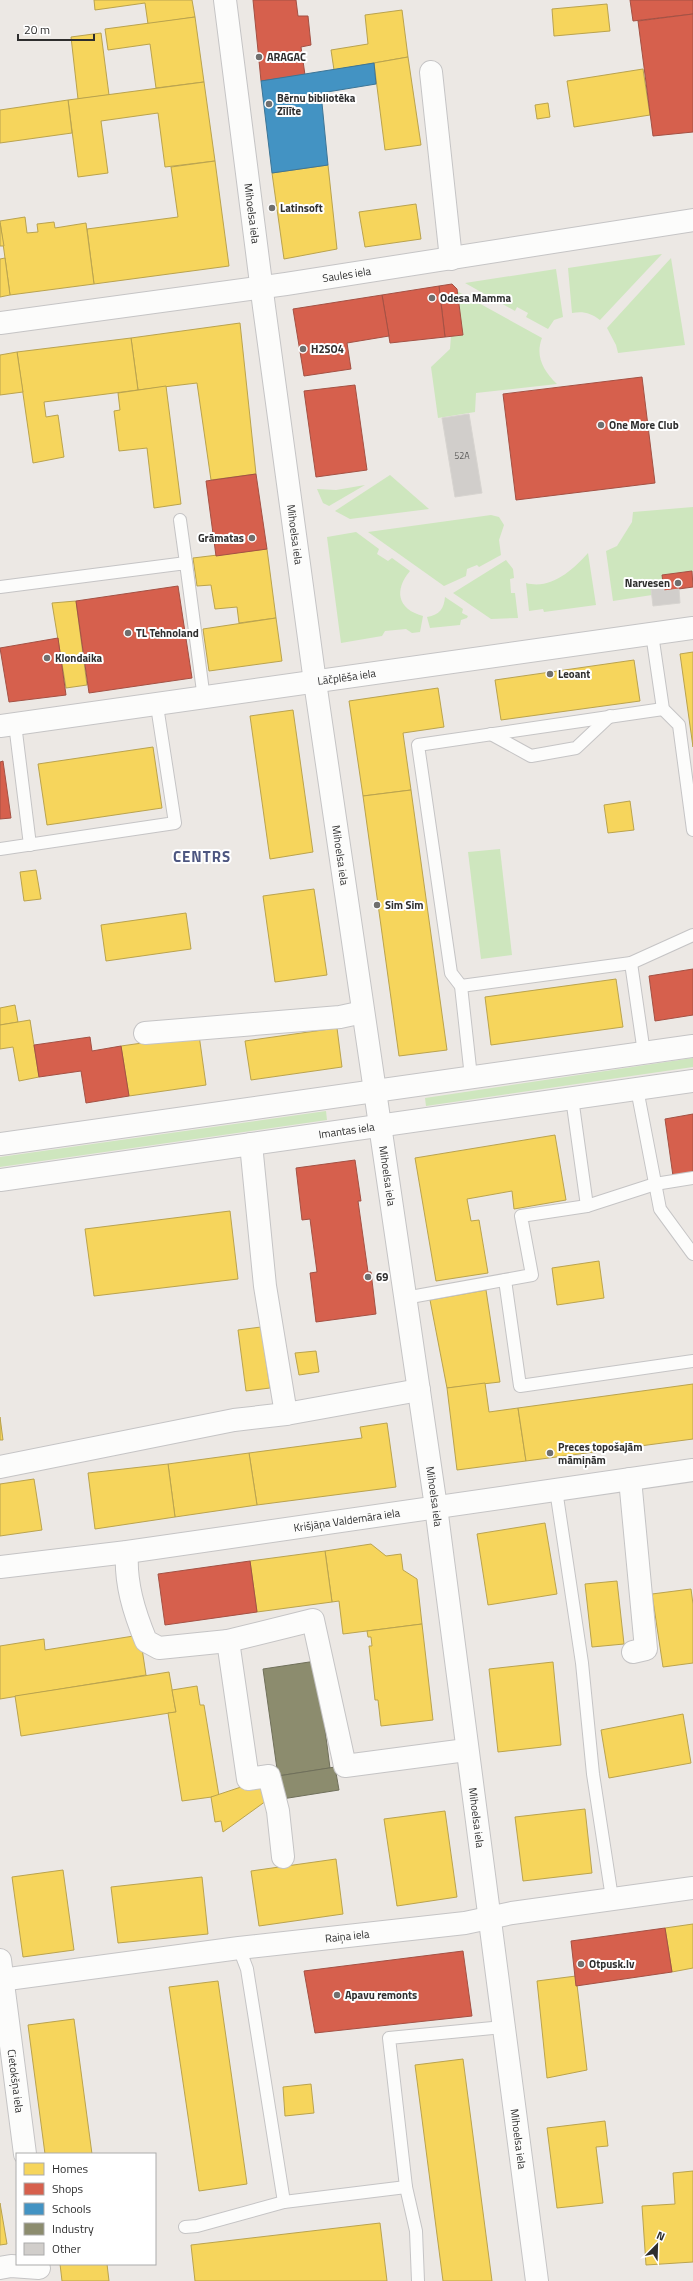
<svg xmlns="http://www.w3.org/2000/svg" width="693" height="2281" viewBox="0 0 693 2281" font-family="'Titillium Web',sans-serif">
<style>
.green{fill:#cee6be}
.homes{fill:#f6d55c;stroke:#baa34e}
.shops{fill:#d6604d;stroke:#a45144}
.schools{fill:#4393c3;stroke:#3d7596}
.industry{fill:#8c8c6e;stroke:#70705b}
.building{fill:#d1cecb;stroke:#d7d4d0}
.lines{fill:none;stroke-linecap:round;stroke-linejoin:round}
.service-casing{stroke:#c5c4c5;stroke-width:14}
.minor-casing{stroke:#c5c4c5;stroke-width:24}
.tertiary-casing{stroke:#c5c4c5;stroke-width:24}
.service{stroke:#fcfcfb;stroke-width:12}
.minor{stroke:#fcfcfb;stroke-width:22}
.tertiary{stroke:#fcfcfb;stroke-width:22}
.poi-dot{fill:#706f6e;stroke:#fff;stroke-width:1.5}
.labels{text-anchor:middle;stroke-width:4;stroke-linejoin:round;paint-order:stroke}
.number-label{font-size:9px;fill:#585857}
.poi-label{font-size:11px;font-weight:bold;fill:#2e2e2e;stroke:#fff;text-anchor:start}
.street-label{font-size:11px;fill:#2e2e2e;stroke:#fff}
.district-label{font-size:15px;font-weight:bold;letter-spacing:1px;fill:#4d5680;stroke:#fff}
</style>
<rect width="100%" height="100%" fill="#ece8e4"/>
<g class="green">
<path d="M662 254 600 320C591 313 583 311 572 313L568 268Z"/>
<polygon points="671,258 685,345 618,353 616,345 607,328"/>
<polygon points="556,269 563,317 554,320 548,329 526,317 528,313 517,307 515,311 465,283"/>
<path d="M457 291 542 338C535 356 543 370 557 384L476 393 475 412 438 418 431 367 450 349 451 336 462 335Z"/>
<polygon points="390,475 429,509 350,519 335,511"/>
<polygon points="365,485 329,506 323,503 317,489 336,490"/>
<polygon points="693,507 693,571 663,575 664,588 651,589 652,595 613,601 606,551 617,546 632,522 633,512"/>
<polygon points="491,515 499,517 504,525 499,540 501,555 479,567 477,565 467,569 466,576 444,586 368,532"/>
<path d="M356 532 379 549 377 554 388 561 392 558 410 571C394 590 397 609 423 616L420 632 412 633 406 629 385 631 382 636 341 643 327 537Z"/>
<path d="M588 553 596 605 544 612 543 609 529 611 526 583C551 590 573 570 588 553Z"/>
<polygon points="506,560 513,569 514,578 510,579 511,593 515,593 518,618 491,619 453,593"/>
<path d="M445 597 463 609 462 613 468 616 467 618 461 620 460 625 430 628 427 617C440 615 444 608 445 597Z"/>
<polygon points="500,849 512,955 481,959 468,852"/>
<polygon points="693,1058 693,1067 426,1106 425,1098"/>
<polygon points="326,1111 327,1120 0,1167 0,1157"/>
</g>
<g class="homes">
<polygon points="94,0 192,0 195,17 148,24 145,3 95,10"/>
<polygon points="607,4 610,31 554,36 552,9"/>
<polygon points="402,10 408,57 334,70 331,50 368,44 365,15"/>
<polygon points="195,17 204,82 156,88 150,44 108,50 105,29"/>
<polygon points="101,33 109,95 78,99 71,37"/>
<polygon points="408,57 421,145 385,150 374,63"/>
<polygon points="643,69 650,115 574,127 567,81"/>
<polygon points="204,82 215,161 165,167 158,113 101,121 108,173 78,177 68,100"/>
<polygon points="68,100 72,133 0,143 0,110"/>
<polygon points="548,103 550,117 537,119 535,105"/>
<polygon points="215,161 229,266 94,284 87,229 178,217 171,167"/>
<polygon points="328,165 337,249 284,259 272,173"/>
<polygon points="416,204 421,239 365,247 359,212"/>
<polygon points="25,217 27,233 38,232 37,224 54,222 55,228 86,223 94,284 10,295 0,221"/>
<polygon points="0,223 4,246 0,246"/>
<polygon points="5,258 10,295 0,297 0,259"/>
<polygon points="240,323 256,474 211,480 197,383 138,390 131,338"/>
<polygon points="131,338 138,390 44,402 46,417 58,415 64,457 33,463 17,352"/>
<polygon points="17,352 23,392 0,395 0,355"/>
<polygon points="166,386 181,504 154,508 147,448 119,451 114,411 120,410 118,393"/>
<polygon points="267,549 276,618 239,623 237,607 215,609 211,585 197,586 193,558"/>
<polygon points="76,601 87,685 66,688 52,603"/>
<polygon points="276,618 282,661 209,671 203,629"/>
<polygon points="693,652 693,747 680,654"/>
<polygon points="634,660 640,701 501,720 495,680"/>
<polygon points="438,688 444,727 403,733 411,790 363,796 349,701"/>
<polygon points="293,710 313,852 270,859 250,716"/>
<polygon points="153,747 162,808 47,825 38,764"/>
<polygon points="411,790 447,1050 399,1056 363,796"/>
<polygon points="630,801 634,830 608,833 604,805"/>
<polygon points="36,870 41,899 24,901 20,872"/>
<polygon points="314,889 327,975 275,982 263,896"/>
<polygon points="186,913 191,949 106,961 101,925"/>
<polygon points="616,979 623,1027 491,1045 485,997"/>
<polygon points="15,1005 18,1022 0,1025 0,1008"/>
<polygon points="30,1020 39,1077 19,1081 13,1047 0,1049 0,1025"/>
<polygon points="337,1028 342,1067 251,1080 245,1041"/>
<polygon points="199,1035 206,1085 129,1096 121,1046"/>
<polygon points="555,1135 566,1200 514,1209 512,1191 467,1199 471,1221 479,1220 488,1273 436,1281 415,1158"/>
<polygon points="230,1211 238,1279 94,1296 85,1229"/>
<polygon points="599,1261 604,1298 557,1305 552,1268"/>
<polygon points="486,1290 500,1382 447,1388 430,1300"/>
<polygon points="261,1327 270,1388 246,1391 238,1330"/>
<polygon points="316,1351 319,1372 299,1375 295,1353"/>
<polygon points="485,1383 489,1412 518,1408 526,1461 457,1470 447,1388"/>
<polygon points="693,1384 693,1439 526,1461 518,1408"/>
<polygon points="0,1417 3,1440 0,1440"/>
<polygon points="387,1423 396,1487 257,1505 249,1453 362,1438 360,1427"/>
<polygon points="249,1453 257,1505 175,1517 168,1464"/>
<polygon points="168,1464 175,1517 95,1529 88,1473"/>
<polygon points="34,1479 42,1530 0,1536 0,1484"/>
<polygon points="545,1523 557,1594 488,1605 477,1534"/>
<polygon points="371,1544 386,1556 401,1554 403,1570 417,1579 422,1624 343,1634 339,1601 332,1602 325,1551"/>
<polygon points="325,1551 332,1602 257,1612 250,1561"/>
<polygon points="617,1581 624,1644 592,1647 585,1584"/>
<polygon points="691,1589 693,1604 693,1663 663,1667 652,1594"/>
<polygon points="422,1624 433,1720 381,1726 378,1700 375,1700 369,1646 372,1646 371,1637 368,1637 367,1631"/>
<polygon points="140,1635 146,1675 0,1699 0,1646 44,1639 45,1650"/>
<polygon points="553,1662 561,1745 498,1752 489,1669"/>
<polygon points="169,1672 176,1712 21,1736 15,1696"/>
<polygon points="197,1686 200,1705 204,1705 219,1796 182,1801 168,1713 176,1712 172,1690"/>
<polygon points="683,1714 691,1763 609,1778 601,1730"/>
<polygon points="259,1781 266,1801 223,1832 221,1821 215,1822 211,1797"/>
<polygon points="585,1809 592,1873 523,1881 515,1817"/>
<polygon points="445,1811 457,1897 397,1906 384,1819"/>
<polygon points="336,1859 343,1914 259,1926 251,1871"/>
<polygon points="63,1870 74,1950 23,1957 12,1877"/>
<polygon points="202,1877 208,1934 118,1943 111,1887"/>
<polygon points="693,1924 693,1968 672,1972 665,1928"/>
<polygon points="576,1976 587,2070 547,2078 537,1981"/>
<polygon points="218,1981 247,2184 199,2191 169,1987"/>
<polygon points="74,2019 92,2154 45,2154 28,2025"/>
<polygon points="463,2059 492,2281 443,2281 415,2065"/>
<polygon points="311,2084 314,2113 285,2116 283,2087"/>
<polygon points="605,2121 608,2146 596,2147 603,2203 557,2208 547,2128"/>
<polygon points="693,2171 693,2262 646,2265 642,2206 675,2204 673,2173"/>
<polygon points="0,2203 7,2244 0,2245"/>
<polygon points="380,2223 387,2281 195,2281 191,2245"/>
<polygon points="60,2264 107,2264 109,2281 62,2281"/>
</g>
<g class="shops">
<polygon points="253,0 296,0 298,16 308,16 311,45 301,47 305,75 261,81"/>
<polygon points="630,0 693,0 693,14 633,21"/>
<polygon points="693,14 693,132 653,136 638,21"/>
<polygon points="452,284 457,289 463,335 445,337 439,286"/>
<polygon points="439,286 445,337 390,343 382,295"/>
<polygon points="382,295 389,336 347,343 351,369 304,376 293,309"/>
<polygon points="642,377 655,483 516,500 503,394"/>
<polygon points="355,385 367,470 316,477 304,391"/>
<polygon points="256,474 267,549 216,556 206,481"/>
<polygon points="692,571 693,587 664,591 662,575"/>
<polygon points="178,586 192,678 89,693 76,601"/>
<polygon points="58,638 66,695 9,702 0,648"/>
<polygon points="3,761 11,818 0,819 0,762"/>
<polygon points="693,969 693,1015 655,1021 649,976"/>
<polygon points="90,1037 92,1051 121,1046 129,1096 86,1103 81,1071 39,1077 34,1045"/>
<polygon points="693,1114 693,1173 673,1176 665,1119"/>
<polygon points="355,1160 361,1201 358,1201 368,1272 371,1272 376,1314 316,1322 310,1273 317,1272 310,1219 302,1220 296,1168"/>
<polygon points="250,1561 257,1612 165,1625 158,1574"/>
<polygon points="665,1928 672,1972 576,1986 571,1941"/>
<polygon points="463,1951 472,2016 315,2033 304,1971"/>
</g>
<polygon class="schools" points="374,63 376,84 321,93 328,165 272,173 261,81"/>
<g class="industry">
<polygon points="316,1661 330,1768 278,1776 263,1669"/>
<polygon points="335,1767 339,1790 282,1799 278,1776"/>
</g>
<g class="building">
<polygon points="469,414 482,493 455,497 442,418"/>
<polygon points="664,588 664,591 679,589 680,603 653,606 651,589"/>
</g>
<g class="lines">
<defs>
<g id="service">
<polyline points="180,520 186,563"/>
<polyline points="0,587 186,563 204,699"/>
<polyline points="652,634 663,709 679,725 693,830"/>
<polyline points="15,724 30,845"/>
<polyline points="491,734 531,756 576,748 610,716"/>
<polyline points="0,849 175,823 157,706"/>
<polyline points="631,963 644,1053"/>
<polyline points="461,986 631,963 693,935"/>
<polyline points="471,1077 461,986 451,973 418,745 663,709"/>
<polyline points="637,1089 660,1209 693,1254"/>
<polyline points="572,1098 587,1206"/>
<polyline points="505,1280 520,1386 693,1361"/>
<polyline points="405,1298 532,1275 521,1216 587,1206 655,1184 693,1178"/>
<polyline points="556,1490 582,1663 593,1774 612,1898"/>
<polyline points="239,1948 247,1969 284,2202"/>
<polyline points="185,2227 197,2226 284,2202 406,2187"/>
<polyline points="418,2281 416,2231 406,2187 389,2038 503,2027"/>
</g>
<g id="minor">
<path id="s1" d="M225 0 264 307 315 682 436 1507 537 2281"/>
<polyline points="431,72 451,259"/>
<path id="s2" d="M0 323 286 284 693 220"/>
<path id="s3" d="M0 726 693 628"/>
<polyline points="145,1033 340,1017 363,1012"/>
<polyline points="251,1144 265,1286 286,1414"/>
<polyline points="0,1467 234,1420 286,1414 419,1390"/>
<polyline points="630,1479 646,1649 633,1652"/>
<path d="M127 1552C125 1583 134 1612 146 1641L159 1648 228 1641 313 1620 345 1766 466 1750"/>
<path id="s4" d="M0 1567 127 1552 693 1470"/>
<polyline points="228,1641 248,1779 269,1776 278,1811 283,1857"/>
<path id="s5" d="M0 1960 25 2154"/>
<path id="s6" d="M0 1980 239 1948 465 1923 512 1913 693 1888"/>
<polyline points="0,2268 11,2266 39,2268"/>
</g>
<g id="tertiary">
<polyline points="0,1144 693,1046"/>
<path id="s7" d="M0 1180 693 1081"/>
</g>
</defs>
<use href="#service" class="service-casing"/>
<use href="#minor" class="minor-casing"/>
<use href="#tertiary" class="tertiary-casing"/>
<use href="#service" class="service"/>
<use href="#minor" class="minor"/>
<use href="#tertiary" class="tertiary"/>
</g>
<g class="poi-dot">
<circle cx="259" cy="57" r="4"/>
<circle cx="269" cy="104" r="4"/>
<circle cx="272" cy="208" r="4"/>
<circle cx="432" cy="298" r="4"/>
<circle cx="303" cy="349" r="4"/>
<circle cx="601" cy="425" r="4"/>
<circle cx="252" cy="538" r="4"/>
<circle cx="678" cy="583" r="4"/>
<circle cx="128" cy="633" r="4"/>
<circle cx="47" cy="658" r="4"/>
<circle cx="550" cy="674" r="4"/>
<circle cx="377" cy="905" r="4"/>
<circle cx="368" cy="1277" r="4"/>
<circle cx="550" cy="1453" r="4"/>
<circle cx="581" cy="1964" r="4"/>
<circle cx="337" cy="1995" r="4"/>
</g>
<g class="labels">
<g class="number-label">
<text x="462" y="459">52A</text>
</g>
<g class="poi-label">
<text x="267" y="61">ARAGAC</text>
<text x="277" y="102">Bērnu bibliotēka<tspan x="277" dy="13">Zīlīte</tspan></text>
<text x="280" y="212">Latinsoft</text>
<text x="440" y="302">Odesa Mamma</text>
<text x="311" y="353">H2SO4</text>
<text x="609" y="429">One More Club</text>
<text x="244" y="542" text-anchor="end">Grāmatas</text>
<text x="670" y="587" text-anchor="end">Narvesen</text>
<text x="136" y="637">TL Tehnoland</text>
<text x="55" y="662">Klondaika</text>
<text x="558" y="678">Leoant</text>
<text x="385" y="909">Sim Sim</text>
<text x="376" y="1281">69</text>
<text x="558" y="1451">Preces topošajām<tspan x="558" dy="13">māmiņām</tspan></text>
<text x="589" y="1968">Otpusk.lv</text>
<text x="345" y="1999">Apavu remonts</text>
</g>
<g class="street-label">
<text dy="4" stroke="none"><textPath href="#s1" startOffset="215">Mihoelsa iela</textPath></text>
<text dy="4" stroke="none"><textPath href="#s2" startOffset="350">Saules iela</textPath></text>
<text dy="4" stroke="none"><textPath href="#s1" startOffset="539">Mihoelsa iela</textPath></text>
<text dy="4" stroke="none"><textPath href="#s3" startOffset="350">Lāčplēša iela</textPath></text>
<text dy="4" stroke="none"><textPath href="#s1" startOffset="863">Mihoelsa iela</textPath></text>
<text dy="4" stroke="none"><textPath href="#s7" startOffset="350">Imantas iela</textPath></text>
<text dy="4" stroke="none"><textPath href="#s1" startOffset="1187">Mihoelsa iela</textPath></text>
<text dy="4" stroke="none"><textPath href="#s1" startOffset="1511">Mihoelsa iela</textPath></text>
<text dy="4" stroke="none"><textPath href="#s4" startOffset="350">Krišjāņa Valdemāra iela</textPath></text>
<text dy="4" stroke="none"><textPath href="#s1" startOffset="1835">Mihoelsa iela</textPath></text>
<text dy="4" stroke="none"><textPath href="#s6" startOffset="350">Raiņa iela</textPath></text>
<text dy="4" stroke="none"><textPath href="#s5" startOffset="122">Cietokšņa iela</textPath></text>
<text dy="4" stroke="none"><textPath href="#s1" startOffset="2159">Mihoelsa iela</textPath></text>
</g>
<g class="district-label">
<text x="202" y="862">CENTRS</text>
</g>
</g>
<rect x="16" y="2153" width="140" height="112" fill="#ffffff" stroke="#ababab"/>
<rect x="24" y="2163" width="20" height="12" fill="#f6d55c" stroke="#ababab"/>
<text x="52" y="2173" font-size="12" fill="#2e2e2e">Homes</text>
<rect x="24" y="2183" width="20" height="12" fill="#d6604d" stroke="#ababab"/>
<text x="52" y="2193" font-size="12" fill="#2e2e2e">Shops</text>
<rect x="24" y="2203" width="20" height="12" fill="#4393c3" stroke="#ababab"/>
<text x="52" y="2213" font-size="12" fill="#2e2e2e">Schools</text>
<rect x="24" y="2223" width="20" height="12" fill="#8c8c6e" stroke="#ababab"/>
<text x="52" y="2233" font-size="12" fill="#2e2e2e">Industry</text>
<rect x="24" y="2243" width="20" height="12" fill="#d1cecb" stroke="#ababab"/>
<text x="52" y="2253" font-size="12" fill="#2e2e2e">Other</text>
<g transform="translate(657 2245) rotate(23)" stroke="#ffffff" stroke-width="3" paint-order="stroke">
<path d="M0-3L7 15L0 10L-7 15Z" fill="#2e2e2e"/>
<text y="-6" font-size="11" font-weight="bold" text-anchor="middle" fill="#2e2e2e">N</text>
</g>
<path d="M18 34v6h76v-6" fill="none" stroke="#2e2e2e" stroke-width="2"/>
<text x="24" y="34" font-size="12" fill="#2e2e2e" stroke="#ffffff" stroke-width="3" paint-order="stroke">20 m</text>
</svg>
